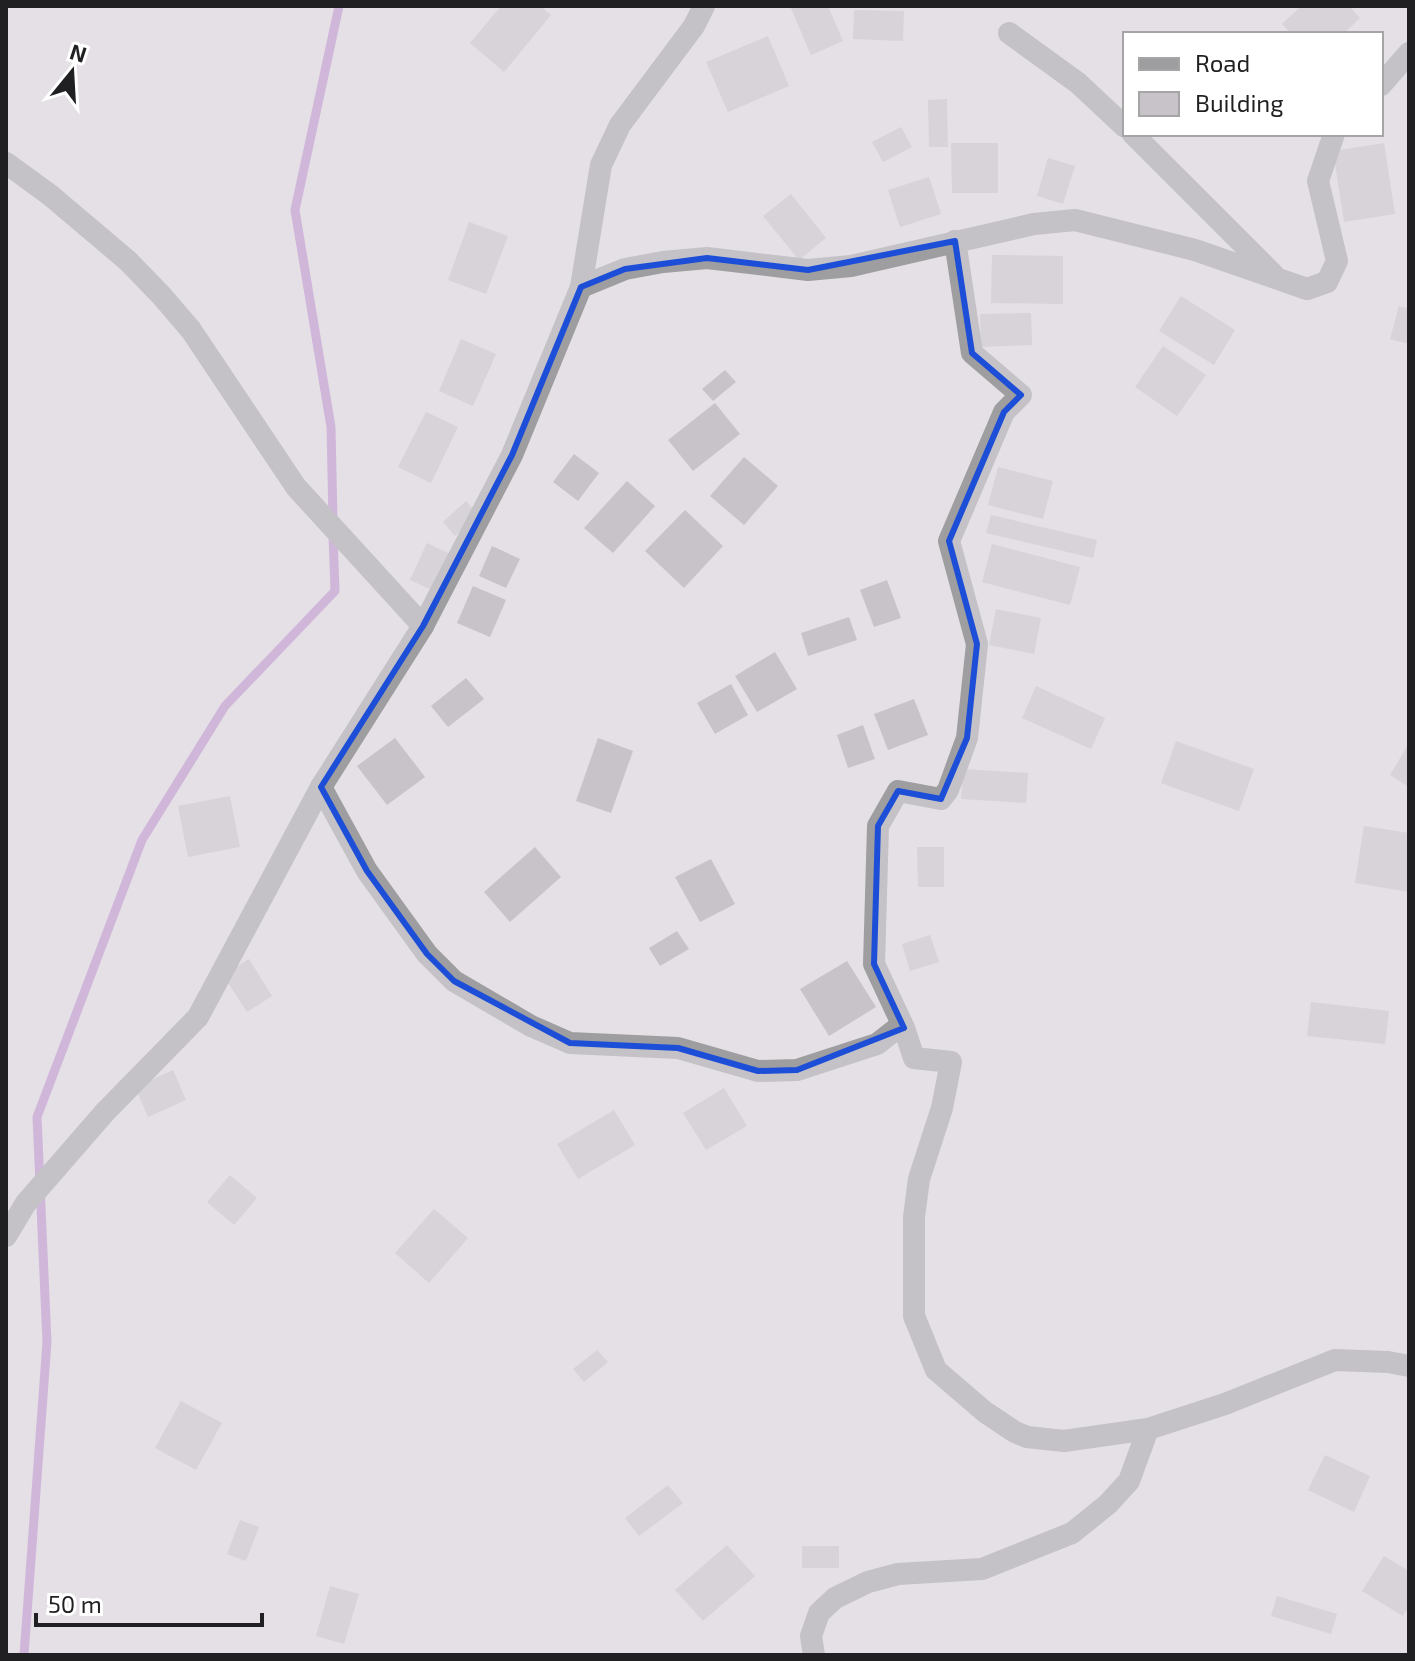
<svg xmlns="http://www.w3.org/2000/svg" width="1415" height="1661" viewBox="0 0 1415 1661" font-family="'Exo 2',sans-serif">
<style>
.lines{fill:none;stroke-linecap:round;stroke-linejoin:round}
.stream{stroke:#b885cd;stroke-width:9}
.building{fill:#c7c3c8}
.minor{stroke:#9e9d9f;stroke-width:22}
.marked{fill:none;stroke:#1d4ed8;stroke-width:6;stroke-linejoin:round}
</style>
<rect width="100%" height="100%" fill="#e4e0e6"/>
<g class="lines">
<g class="stream">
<polyline points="333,520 331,427 295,210 339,6"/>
<polyline points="24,1655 47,1342 37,1117 142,840 225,706 335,591 333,535"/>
</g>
</g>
<g class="building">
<polygon points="501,6 540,6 551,15 504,72 470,43"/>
<polygon points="790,6 828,6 843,41 811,55"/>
<polygon points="1301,6 1349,6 1360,18 1343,34 1291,34 1282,24"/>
<polygon points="854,10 904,11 903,41 853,39"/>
<polygon points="768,36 789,86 728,112 706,62"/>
<polygon points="947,99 948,147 929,147 928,100"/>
<polygon points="901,127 912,147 883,162 872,142"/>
<polygon points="951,143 998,143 998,193 952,193"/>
<polygon points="1384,143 1395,214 1344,222 1333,151"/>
<polygon points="1048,158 1075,166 1063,204 1037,196"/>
<polygon points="929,177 941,214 900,227 888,190"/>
<polygon points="791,194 826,238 799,260 763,216"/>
<polygon points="469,222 508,236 486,294 448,280"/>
<polygon points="992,255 1063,256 1063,304 991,303"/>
<polygon points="1181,296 1235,330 1214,365 1159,331"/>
<polygon points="1399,306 1409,309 1409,344 1390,339"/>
<polygon points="1031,313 1032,345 981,347 980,314"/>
<polygon points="461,339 496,354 473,406 439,391"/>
<polygon points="1163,346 1206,375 1177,416 1135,387"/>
<polygon points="725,370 736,382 713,401 702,389"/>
<polygon points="715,403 740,434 693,471 668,440"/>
<polygon points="426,412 458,427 431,483 398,467"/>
<polygon points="574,454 599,473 578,501 553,482"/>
<polygon points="744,457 778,486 744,525 710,496"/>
<polygon points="998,467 1053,481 1043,519 988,505"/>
<polygon points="627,481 655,506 613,553 584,528"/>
<polygon points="466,501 478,515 455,536 443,522"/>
<polygon points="685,510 723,546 684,588 645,551"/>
<polygon points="991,515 1097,540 1093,558 986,533"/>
<polygon points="427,543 452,555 434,591 410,580"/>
<polygon points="992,544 1080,567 1070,605 982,582"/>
<polygon points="492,546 520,559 506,588 479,576"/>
<polygon points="887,580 901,618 874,627 860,590"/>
<polygon points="473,586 506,600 490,637 457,623"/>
<polygon points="996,609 1041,618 1034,654 989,645"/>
<polygon points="849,617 857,640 808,656 801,633"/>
<polygon points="775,652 797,689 757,712 735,676"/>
<polygon points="466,678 484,699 448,727 431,706"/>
<polygon points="731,684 748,715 715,734 697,703"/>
<polygon points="1036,686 1105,718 1091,749 1022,718"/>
<polygon points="914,699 928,735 888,750 874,714"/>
<polygon points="863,725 875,759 848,768 837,735"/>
<polygon points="395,738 425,777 387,805 357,766"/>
<polygon points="598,738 633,751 611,813 576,801"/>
<polygon points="1176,741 1254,769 1239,811 1161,783"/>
<polygon points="1409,743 1409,787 1390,775"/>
<polygon points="963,769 1028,773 1026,803 961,799"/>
<polygon points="230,796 240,847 188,857 178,806"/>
<polygon points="1364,826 1409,833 1409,892 1355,883"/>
<polygon points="535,847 561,877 510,922 484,892"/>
<polygon points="917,847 944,847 944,887 918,887"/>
<polygon points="711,859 735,904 700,922 675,877"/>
<polygon points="677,931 689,949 660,966 649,948"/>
<polygon points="930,935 939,962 910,971 902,944"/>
<polygon points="249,959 272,996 247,1012 223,975"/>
<polygon points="847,961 876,1007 829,1036 800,989"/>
<polygon points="1311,1002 1389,1011 1385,1044 1307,1036"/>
<polygon points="173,1070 186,1100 148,1117 135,1087"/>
<polygon points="724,1088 747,1126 706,1150 683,1113"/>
<polygon points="614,1110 635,1145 578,1179 557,1144"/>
<polygon points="230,1175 257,1198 234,1225 207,1202"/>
<polygon points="434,1209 468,1238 429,1283 395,1253"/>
<polygon points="597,1350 608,1362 584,1382 573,1369"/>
<polygon points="181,1401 222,1423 196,1470 155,1448"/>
<polygon points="1325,1455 1370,1476 1354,1512 1308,1490"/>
<polygon points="668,1485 683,1503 639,1536 625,1518"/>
<polygon points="240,1520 259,1527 246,1561 227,1554"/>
<polygon points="727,1545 755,1576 703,1621 675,1590"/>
<rect x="802" y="1546" width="37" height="22"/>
<polygon points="1384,1556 1409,1571 1409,1606 1403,1616 1362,1591"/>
<polygon points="330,1586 359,1594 344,1644 316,1636"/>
<polygon points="1277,1596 1337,1614 1331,1634 1271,1616"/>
</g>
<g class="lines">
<g class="minor">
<polyline points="1009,33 1078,83 1125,127"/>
<polyline points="1381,85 1409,53"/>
<polyline points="1133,134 1273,274"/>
<polyline points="6,163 50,195 128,261 161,295 191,330 296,487 423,626"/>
<polyline points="955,241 972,353 1021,395 1004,412 949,541 977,644 967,738 948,790 941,799 898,791 878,826 874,964 904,1028 914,1058 951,1062 942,1108 919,1179 914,1217 914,1316 936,1370 985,1412 1015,1432 1027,1437 1064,1441 1148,1429"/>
<polyline points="581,287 625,269 663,262 707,258 808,270 851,266 1034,224 1075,220 1195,250 1307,289 1327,282 1337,261 1318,181 1334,134"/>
<polyline points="321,787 367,871 427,954 454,981 531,1026 570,1043 678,1048 758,1071 797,1070 877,1044 895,1030 904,1028"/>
<polyline points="6,1236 26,1203 105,1112 198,1017 321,787 423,626 512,455 581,287 601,165 620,125 694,26 704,6"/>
<polyline points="814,1655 811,1636 819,1613 835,1598 868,1582 898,1574 982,1569 1072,1533 1108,1504 1129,1481 1148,1429 1225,1404 1335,1360 1388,1362 1409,1366"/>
</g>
</g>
<path d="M0 0H1415V1661H0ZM955 241 972 353 1021 395 1004 412 949 541 977 644 967 738 941 799 898 791 878 826 874 964 904 1028 797 1070 758 1071 678 1048 570 1043 454 981 427 954 367 871 321 787 423 626 512 455 581 287 625 269 707 258 808 270Z" fill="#e4e0e6" fill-opacity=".55" fill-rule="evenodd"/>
<path class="marked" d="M955 241 972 353 1021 395 1004 412 949 541 977 644 967 738 941 799 898 791 878 826 874 964 904 1028 797 1070 758 1071 678 1048 570 1043 454 981 427 954 367 871 321 787 423 626 512 455 581 287 625 269 707 258 808 270Z"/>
<rect width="1415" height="1661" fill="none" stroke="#201f21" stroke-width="16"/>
<rect x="1123" y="32" width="260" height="104" fill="#ffffff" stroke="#a6a5a6" stroke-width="2"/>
<rect x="1139" y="58" width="40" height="12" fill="#9e9d9f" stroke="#a6a5a6" stroke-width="2"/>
<text x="1195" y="72" font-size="24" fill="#201f21">Road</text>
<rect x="1139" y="92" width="40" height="24" fill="#c7c3c8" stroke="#a6a5a6" stroke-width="2"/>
<text x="1195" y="112" font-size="24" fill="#201f21">Building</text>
<g transform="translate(72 72) rotate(18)" stroke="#ffffff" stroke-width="6" paint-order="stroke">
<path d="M0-6L14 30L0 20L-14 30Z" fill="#201f21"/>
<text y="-12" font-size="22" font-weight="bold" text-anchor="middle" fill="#201f21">N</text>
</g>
<path d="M36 1613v12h226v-12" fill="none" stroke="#201f21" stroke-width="4"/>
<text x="48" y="1613" font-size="24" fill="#201f21" stroke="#ffffff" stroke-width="6" paint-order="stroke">50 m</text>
</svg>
